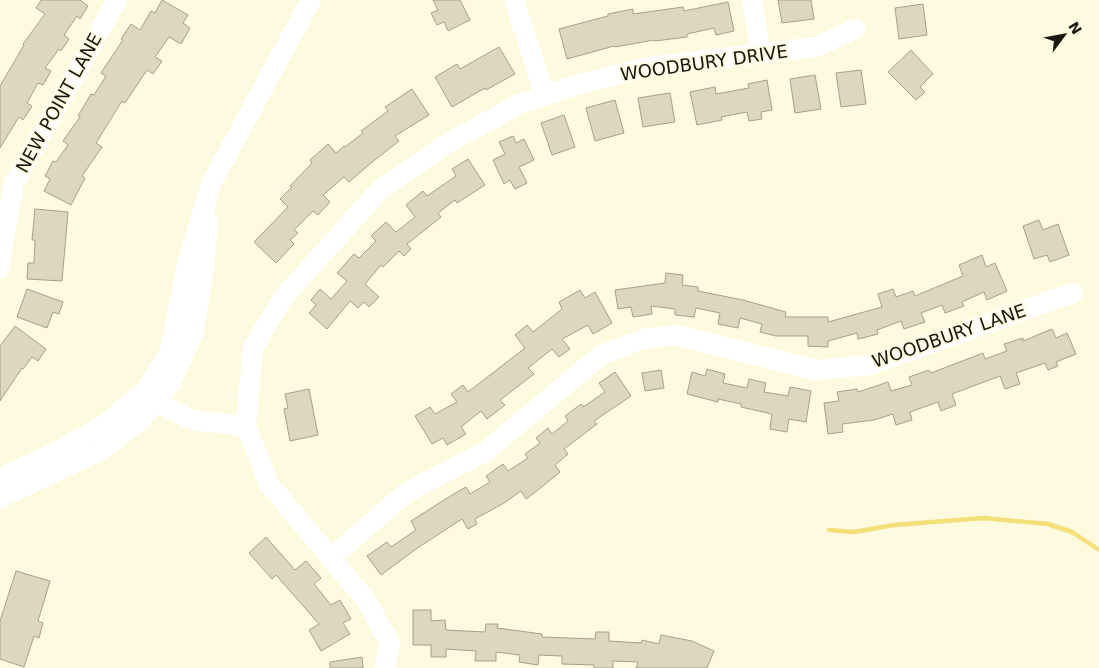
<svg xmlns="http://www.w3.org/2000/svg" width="1099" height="668" viewBox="0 0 1099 668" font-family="'DejaVu Sans',sans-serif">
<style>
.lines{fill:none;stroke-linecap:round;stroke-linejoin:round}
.stream{stroke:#f3e078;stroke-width:4.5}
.building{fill:#dcd8c0;stroke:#a4a089}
.minor{stroke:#fff;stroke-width:20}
.labels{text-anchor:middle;stroke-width:4;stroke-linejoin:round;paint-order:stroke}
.street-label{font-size:18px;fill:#19170f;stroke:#fefae0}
</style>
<rect width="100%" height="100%" fill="#fefae0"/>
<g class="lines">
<polyline class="stream" points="829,530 854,532 894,525 984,518 1048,524 1072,532 1099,550"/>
</g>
<g class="building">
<polygon points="41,0 80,0 88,6 80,19 77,16 64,35 69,39 61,51 59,49 45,68 51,71 43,85 38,83 27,103 32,106 23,120 19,117 0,148 0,86 24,45 23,44 45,14 36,8"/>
<polygon points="162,0 188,15 183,23 190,28 181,44 169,37 155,57 162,61 153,74 147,70 125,103 122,101 96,143 102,147 82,176 85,178 71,205 44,191 50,179 45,176 53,161 56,162 68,145 63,141 80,117 78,116 91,94 94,95 106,76 101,73 123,40 121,39 131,24 140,30 151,11 155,13"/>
<polygon points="433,0 460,0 470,20 448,31 444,22 437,25 431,13 438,10"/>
<polygon points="778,0 811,0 814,19 782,23"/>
<polygon points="728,2 734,31 716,35 714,28 687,34 687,37 655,41 654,40 615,47 614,46 567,59 559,29 608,16 608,14 633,9 633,14 683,7 684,11"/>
<polygon points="923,4 927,35 899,39 895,8"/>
<polygon points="499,47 515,74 486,90 485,88 452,107 435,77 457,64 460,69"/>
<polygon points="911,50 933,74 920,87 925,92 916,100 888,72"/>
<polygon points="861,70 866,104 841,107 836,73"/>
<polygon points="815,75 821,109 795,113 790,79"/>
<polygon points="767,80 772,110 761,112 762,119 749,121 747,112 721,117 722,120 697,125 690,92 715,87 716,94 749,88 748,84"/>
<polygon points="412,89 429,115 395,136 399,141 371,163 349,182 344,177 323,195 330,202 318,215 313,211 294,230 298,233 290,240 294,244 276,263 254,242 288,207 280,199 292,187 290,186 312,163 310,160 328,144 336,153 344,146 345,147 363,133 361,131 388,111 385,107"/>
<polygon points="670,93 675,122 643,127 638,98"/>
<polygon points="615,100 624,133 595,141 586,108"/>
<polygon points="564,115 575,147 552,155 541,123"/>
<polygon points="513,136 516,143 524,139 534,160 519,167 527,183 515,189 510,180 504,184 493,160 505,154 499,142"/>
<polygon points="468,159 485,185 457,203 455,200 438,213 441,217 407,244 411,249 404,256 399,251 383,267 381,265 365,284 379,297 369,307 364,302 358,308 350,301 327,329 309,313 316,305 311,300 320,289 331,299 347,281 337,273 354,254 359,258 376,241 371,236 386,222 396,232 415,217 406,205 423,191 427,196 456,176 452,169"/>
<polygon points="35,209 68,212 62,281 27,279 28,263 34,263 35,240 32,240"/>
<polygon points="1039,220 1043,230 1058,224 1069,255 1050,262 1047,255 1034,259 1023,226"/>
<polygon points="982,255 986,267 995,263 1007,291 987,300 984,292 962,302 964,306 945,313 942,305 921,313 925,322 904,329 901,321 877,330 878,334 858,339 857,333 828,341 828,347 808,346 808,336 776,336 760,332 762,324 740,318 738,328 718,324 720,313 696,308 694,317 675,315 675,309 651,306 652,314 633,317 631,307 618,309 615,290 665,283 666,273 683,275 682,285 698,287 698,291 743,300 786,312 785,317 828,317 828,322 882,307 878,294 893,289 896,297 913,291 915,296 963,276 959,265"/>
<polygon points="27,289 63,302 59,314 53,312 47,328 17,317"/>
<polygon points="580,290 585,298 595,292 612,323 593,334 588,325 562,339 570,349 559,357 552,349 528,368 534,374 500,400 505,405 487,419 481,411 461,427 466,434 447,445 443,438 432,444 415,416 430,407 435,414 457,402 451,394 463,385 468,392 525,348 515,335 527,325 533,332 562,309 559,302"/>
<polygon points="15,326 46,349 38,361 32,357 23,369 22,368 0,401 0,346"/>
<polygon points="1052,329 1056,338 1067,333 1076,354 1056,362 1058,366 1048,370 1045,363 1016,373 1020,384 1005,389 1000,376 952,394 956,405 941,411 938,402 910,412 912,420 896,425 893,414 874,420 842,424 843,432 828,434 824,403 839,401 837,392 857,389 858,392 888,382 891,391 912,385 909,377 929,370 931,373 983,353 985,359 1007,351 1004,344 1023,338 1023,341"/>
<polygon points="707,369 725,374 723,383 747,388 749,379 766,383 764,392 788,396 790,387 811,391 806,422 789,419 787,432 770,429 772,414 741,407 741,404 718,399 718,402 687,394 692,372 705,376"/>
<polygon points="661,370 664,388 645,391 642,373"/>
<polygon points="615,372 631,396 594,421 597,424 564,449 568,454 555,465 560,472 538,490 526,499 521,491 504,503 475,519 477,524 468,529 462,519 416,549 381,575 367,556 387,542 391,547 416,530 411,521 452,495 466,487 470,494 490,482 486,476 503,464 508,471 528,458 525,454 540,443 536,438 548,428 552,434 568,421 565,416 581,404 583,407 605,392 599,383"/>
<polygon points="309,389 318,435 290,441 284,409 288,408 285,394"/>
<polygon points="266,537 295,570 306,561 321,578 314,584 331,605 340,600 351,619 343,623 350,634 321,651 309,630 319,624 276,575 272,579 249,553"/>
<polygon points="16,571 50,581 38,621 43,623 39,638 34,636 24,667 0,659 0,621"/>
<polygon points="413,610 431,610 431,621 445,620 446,630 485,632 486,624 498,624 497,628 542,634 542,637 595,639 596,632 609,632 609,641 641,643 642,640 659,644 661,635 692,641 714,651 707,668 636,668 638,662 613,661 613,668 594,668 594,665 562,664 562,656 539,655 538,665 519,662 520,655 496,652 496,661 475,661 476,651 446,649 446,657 431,657 431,645 413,645"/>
<polygon points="362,657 363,668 330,668 330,662"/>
</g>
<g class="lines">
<g class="minor">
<polyline points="514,0 545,95"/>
<polyline points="752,0 761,54"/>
<polyline points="0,269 3,243 14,183 117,0"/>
<polyline points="147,393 156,402 192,420 246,426 269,484 366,600 390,643 385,668"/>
<polyline points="246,426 253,348 282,299 379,191 443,146 519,104 577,85 647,67 816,47 855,29"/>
<polyline points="0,478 54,453 103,426 145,391 170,351 189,256 212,182 311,0"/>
<polyline points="0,498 102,450 141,420 171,382 193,334 205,262 208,222"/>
<polyline points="331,558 407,492 485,452 601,355 643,339 676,335 816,370 870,365 1073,293"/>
</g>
</g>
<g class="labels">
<g class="street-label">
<text transform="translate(704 63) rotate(-8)" y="6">WOODBURY DRIVE</text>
<text transform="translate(59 103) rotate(-61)" y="6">NEW POINT LANE</text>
<text transform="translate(949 336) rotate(-19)" y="6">WOODBURY LANE</text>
</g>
</g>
<g transform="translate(1064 35) rotate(58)" stroke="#fefae0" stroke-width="4" paint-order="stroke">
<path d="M0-4L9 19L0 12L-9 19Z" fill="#19170f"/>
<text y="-8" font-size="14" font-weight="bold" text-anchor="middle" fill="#19170f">N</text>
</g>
</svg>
